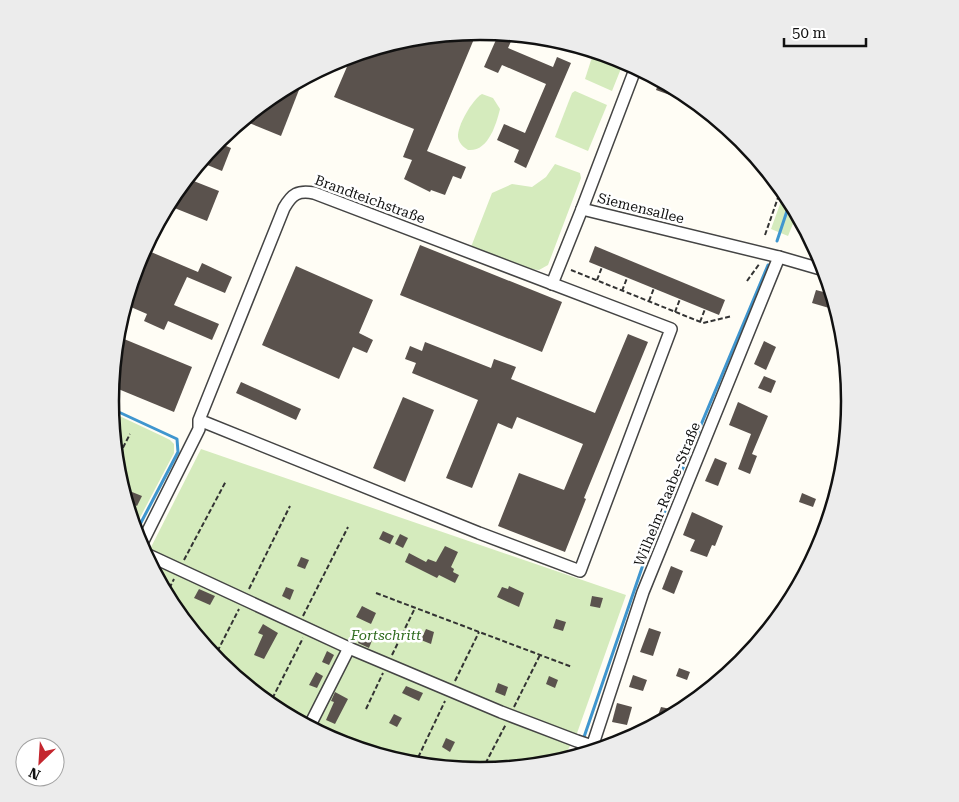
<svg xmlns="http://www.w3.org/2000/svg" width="959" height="802" viewBox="0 0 959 802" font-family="'Roboto Serif',serif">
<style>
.green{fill:#d5ebbd}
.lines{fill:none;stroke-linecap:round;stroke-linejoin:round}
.stream{stroke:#3f96cf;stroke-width:3}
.building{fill:#5a524d}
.minor-casing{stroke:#444;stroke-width:14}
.path{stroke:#333;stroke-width:2;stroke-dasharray:5 2.5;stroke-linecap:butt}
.minor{stroke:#fff;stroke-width:11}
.labels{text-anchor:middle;stroke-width:5;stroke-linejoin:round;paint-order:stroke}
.street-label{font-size:14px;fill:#111;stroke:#fff}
.park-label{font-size:14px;font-style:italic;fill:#2f6b1f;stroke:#fff}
.rim{fill:none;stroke:#111;stroke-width:2.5}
</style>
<rect width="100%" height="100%" fill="#fffdf5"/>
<g class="green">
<polygon points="594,51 624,61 612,91 585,79"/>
<polygon points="575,91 607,105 588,151 555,137 572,93"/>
<path d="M482 94 493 98 500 109C496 125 488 152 468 150 463 147 459 143 458 137 457 126 472 100 482 94Z"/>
<polygon points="555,164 580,173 581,178 548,265 539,270 528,269 471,247 492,193 512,184 532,187 546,177"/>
<polygon points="784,193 797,214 788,236 771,229"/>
<polygon points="111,412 162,436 170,440 174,444 174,453 134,529 117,473"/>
<polygon points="201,449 626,595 576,736 561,761 551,764 479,771 407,764 338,742 274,708 218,662 172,606 146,557"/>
</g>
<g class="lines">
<g class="stream">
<polyline points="777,241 790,202"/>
<polyline points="110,408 177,439 178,452 135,534"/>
<polyline points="583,740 646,556 768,265"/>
<polyline points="576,756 581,746"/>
</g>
</g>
<g class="building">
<polygon points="475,32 473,38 474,39 427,151 466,167 461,179 453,176 445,195 431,190 430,192 404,179 412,160 403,157 414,129 334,97 352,55 408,38"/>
<polygon points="499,33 514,35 508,48 553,67 557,57 571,63 526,168 514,162 519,150 497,140 504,124 525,133 546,84 502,65 498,73 484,67"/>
<polygon points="304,77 281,136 242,120 274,93"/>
<polygon points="660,80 685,94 693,100 692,103 656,90"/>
<polygon points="216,142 231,148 222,171 200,162"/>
<polygon points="186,178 219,191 207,221 167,205 172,195"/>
<polygon points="420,245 562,302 542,352 400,295"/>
<polygon points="595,246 725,300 719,315 589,262"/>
<polygon points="144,249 198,272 202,263 232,277 225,293 187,277 174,305 219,324 212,340 168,321 164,330 144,321 147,314 124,304 138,259"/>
<polygon points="296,266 373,300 359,333 373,340 367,353 353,347 339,379 262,345"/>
<polygon points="816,290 831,294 836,310 812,303"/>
<polygon points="628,334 648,342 584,498 586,499 565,552 498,526 519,473 564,490 583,444 517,417 512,429 498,423 472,488 446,478 478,400 412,373 416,363 405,359 410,346 422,351 425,342 491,368 494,359 516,367 511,379 595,413"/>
<polygon points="124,339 192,367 174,412 111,386 113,368"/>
<polygon points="764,341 776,347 766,370 754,364"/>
<polygon points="764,376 776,381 771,393 758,388"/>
<polygon points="241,382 301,409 296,420 236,393"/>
<polygon points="403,397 434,410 405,482 373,468"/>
<polygon points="738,402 768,416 752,454 757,456 750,474 738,469 751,434 729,425"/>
<polygon points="715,458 727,463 718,486 705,481"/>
<polygon points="132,492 142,496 137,506 128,501"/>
<polygon points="802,493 816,499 813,507 799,502"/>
<polygon points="692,512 723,526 715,546 712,545 707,557 690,551 695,540 683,535"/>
<polygon points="383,531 394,536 390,544 379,539"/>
<polygon points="400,534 408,538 403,548 395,544"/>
<polygon points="445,546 458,552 451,567 454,569 453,572 459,575 455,583 439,575 437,578 405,562 409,553 426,562 428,559 436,562"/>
<polygon points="301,557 309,560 305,569 297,566"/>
<polygon points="671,566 683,571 674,594 662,589"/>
<polygon points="509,586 524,593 519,607 497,597 502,587 508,589"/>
<polygon points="286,587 294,590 290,600 282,596"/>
<polygon points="199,589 215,596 210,605 194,598"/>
<polygon points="592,596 603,598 600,608 590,606"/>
<polygon points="362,606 376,613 371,624 356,617"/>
<polygon points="556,619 566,622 563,631 553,628"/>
<polygon points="263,624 278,633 264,659 254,655 263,635 258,633"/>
<polygon points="649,628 661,632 653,656 640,652"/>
<polygon points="426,629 434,632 431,644 421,640"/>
<polygon points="362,633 373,638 369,648 358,643"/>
<polygon points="327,651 334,655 329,665 322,662"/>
<polygon points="679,668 690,672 687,680 676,676"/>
<polygon points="316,672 323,676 317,688 309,685"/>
<polygon points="633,675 647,680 643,691 629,687"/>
<polygon points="549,676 558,680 555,688 546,684"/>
<polygon points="498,683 508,687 505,696 495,692"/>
<polygon points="406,686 423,693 419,701 402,693"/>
<polygon points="335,692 348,699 335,724 326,720 334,702 331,701"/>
<polygon points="617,703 632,707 627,725 612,722"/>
<polygon points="661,707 680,711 655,724"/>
<polygon points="394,714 402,718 397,727 389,723"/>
<polygon points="446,738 455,742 450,752 442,747"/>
</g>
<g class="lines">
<defs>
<g id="minor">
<polyline points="636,67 582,209 779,257 824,270"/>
<polyline points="552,284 582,209"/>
<path d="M140 547 199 429V420L284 208C292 194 298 190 314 193L671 329 580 571 479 533 199 420"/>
<polyline points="144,553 349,648 501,712 577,741 601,749"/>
<polyline points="309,727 349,648"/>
<polyline points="592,747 643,592 779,257"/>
</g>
</defs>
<use href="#minor" class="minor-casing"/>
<g class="path">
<polyline points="765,235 781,189"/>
<polyline points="571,270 703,323 732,316"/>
<polyline points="597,280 602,267"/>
<polyline points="747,281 760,263"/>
<polyline points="622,291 627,278"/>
<polyline points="649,301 654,288"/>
<polyline points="675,312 680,299"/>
<polyline points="700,322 705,309"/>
<polyline points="116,461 130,434"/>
<polyline points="184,560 226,481"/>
<polyline points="249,589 290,506"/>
<polyline points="376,593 572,667"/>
<polyline points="166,595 174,579"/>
<polyline points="303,616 348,527"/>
<polyline points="392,655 415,608"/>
<polyline points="214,658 239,609"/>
<polyline points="455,681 479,632"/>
<polyline points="269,705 303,638"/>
<polyline points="514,707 540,655"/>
<polyline points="366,709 383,673"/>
<polyline points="415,764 445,701"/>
<polyline points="482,770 506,724"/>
</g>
<use href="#minor" class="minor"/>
</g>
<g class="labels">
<g class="street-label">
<text transform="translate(370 199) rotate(20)" y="5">Brandteichstraße</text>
<text transform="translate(641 208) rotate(14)" y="5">Siemensallee</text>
<text transform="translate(667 494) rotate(-68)" y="5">Wilhelm-Raabe-Straße</text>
</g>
<g class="park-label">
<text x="386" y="640">Fortschritt</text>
</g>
</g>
<path d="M0 0H959V802H0ZM119 401a361 361 0 1 1 722 0a361 361 0 1 1-722 0Z" fill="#ececec" fill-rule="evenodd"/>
<path class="rim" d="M119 401a361 361 0 1 1 722 0a361 361 0 1 1-722 0Z"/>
<g transform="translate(40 762) rotate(205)"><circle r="24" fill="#ffffff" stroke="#a0a0a0"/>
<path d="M0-4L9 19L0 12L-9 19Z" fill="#c4262e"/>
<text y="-8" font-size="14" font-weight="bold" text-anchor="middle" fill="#111111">N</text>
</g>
<path d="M784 38v8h82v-8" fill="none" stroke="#111111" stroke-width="2.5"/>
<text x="792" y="38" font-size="15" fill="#111111" stroke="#ffffff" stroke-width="4" paint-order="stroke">50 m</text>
</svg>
